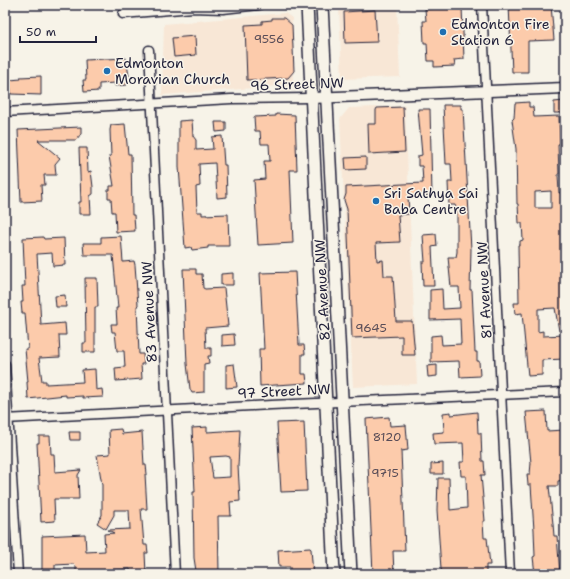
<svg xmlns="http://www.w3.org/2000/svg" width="570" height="579" viewBox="0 0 570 579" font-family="'Shantell Sans',sans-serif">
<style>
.built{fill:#f8e7d6}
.building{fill:#fccbab;stroke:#22223b;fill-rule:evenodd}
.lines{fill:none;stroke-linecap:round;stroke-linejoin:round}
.minor-casing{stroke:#22223b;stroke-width:11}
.tertiary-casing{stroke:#22223b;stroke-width:13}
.secondary-casing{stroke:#22223b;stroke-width:14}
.minor{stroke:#f7f3e8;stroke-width:8}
.tertiary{stroke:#f7f3e8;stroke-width:10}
.secondary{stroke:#f7f3e8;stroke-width:11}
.poi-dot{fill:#1f6fb2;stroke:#f7f3e8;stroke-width:1.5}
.labels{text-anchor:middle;stroke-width:3;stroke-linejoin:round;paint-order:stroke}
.number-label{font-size:12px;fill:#584c57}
.poi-label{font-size:14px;fill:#22223b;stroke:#f7f3e8;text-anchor:start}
.street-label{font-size:14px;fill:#22223b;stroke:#f7f3e8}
</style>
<rect width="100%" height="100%" fill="#f7f3e8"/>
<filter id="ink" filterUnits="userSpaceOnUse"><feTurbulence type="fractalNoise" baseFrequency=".025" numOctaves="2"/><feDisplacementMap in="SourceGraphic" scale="8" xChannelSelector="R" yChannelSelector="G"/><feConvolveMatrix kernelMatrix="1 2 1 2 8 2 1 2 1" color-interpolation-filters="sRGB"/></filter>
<g filter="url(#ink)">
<g class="built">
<polygon points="339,5 397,5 400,77 342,79"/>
<polygon points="285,13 292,18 293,85 162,95 164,24"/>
<polygon points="405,106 417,384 353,387 340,119 349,108"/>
</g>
<g class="building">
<polygon points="509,5 551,5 554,40 528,41 528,72 512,72"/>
<polygon points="462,7 464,59 454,60 455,66 434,67 434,61 428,61 427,43 424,43 423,21 426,21 425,9"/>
<polygon points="375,10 377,42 345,43 344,12"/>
<polygon points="272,18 284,18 292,25 294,71 288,78 247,80 245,25 262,24 262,21 272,20"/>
<polygon points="195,36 196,55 174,57 172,38"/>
<polygon points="126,58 129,76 127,76 127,85 115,86 115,83 99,84 99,91 84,92 83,80 86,80 85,60"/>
<polygon points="41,76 41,95 11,94 10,80 21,79 20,77"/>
<polygon points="564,101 564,113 554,113 554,102"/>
<path d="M529 102V107H533L534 117 559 116 560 144H558L559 174H558L559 193 563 192V204H561L565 260V282H564L565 331H559L555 308 538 309V332L543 331V336L565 335V359L542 360V375L528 376 522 313 515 314 514 303H519L518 245H520V241L523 240 522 223H519L518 204H517L516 149 512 120 514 118 515 103ZM551 191V208H535V192Z"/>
<polygon points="443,105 461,105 461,109 463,109 471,249 470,290 472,290 475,352 477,352 477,361 479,361 480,376 460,377 459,361 431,362 431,336 441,335 442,345 461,344 460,319 430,320 430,290 442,289 443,309 460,308 459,287 451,287 448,257 456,257 457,252 457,212 455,205 449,205 448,182 452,182 451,164 446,164"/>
<polygon points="403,107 405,152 369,154 368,124 376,124 376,110 377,108"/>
<polygon points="418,109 430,109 432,195 408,196 409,214 398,215 400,242 376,243 377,261 383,260 384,276 393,276 396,321 412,321 415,355 402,355 402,336 352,338 347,209 344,200 346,194 346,187 423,183 422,166 418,166 418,156 422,155"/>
<polygon points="276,114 295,115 297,170 290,170 293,243 258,245 254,180 265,179 264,161 270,161 269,144 261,144 260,131 255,131 254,117 276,116"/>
<polygon points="192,120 193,136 196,140 196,150 213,149 212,137 222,136 224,165 226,165 227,197 217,198 215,163 199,164 200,186 196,187 197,212 202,212 202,215 228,214 229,246 208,246 208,248 192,250 191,247 185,248 179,167 179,121"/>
<polygon points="215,122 226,122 226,131 216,132"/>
<polygon points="125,124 128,154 131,154 132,215 134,215 135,231 116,232 115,212 112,212 111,198 108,198 108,190 110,190 110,186 114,186 109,156 111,156 110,130 111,125"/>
<polygon points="81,127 81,134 76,140 38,140 60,158 55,164 56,175 44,175 45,185 41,185 42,201 21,202 18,130"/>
<polygon points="79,148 87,148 88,172 91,171 93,187 93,194 90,196 91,214 79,214 79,202 81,202"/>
<polygon points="366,157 366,169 346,170 345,158"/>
<polygon points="436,234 437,246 432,247 434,286 423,286 422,262 425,262 423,235"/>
<polygon points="121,236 123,262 134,261 135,265 138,305 137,306 139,354 143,354 144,364 141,364 142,379 116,381 115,368 125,367 124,351 117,351 115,332 112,332 111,324 117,324 116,308 118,308 113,255 84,255 83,243 101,243 101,237"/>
<polygon points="43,237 44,239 64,238 65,265 53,266 52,253 37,254 41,325 65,323 66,335 59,335 60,357 39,358 42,381 46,381 46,384 83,382 82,370 95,369 96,390 102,389 103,397 83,398 83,396 66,397 66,395 28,399 27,382 28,382 25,349 28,349 25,313 22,313 21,302 23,302 22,286 25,286 23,238"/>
<polygon points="183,269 196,269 196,274 202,274 203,288 205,289 224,288 228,326 205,328 206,348 211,348 211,356 208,356 209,363 204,364 204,392 192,393 190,389 187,364"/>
<polygon points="295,272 299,345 304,345 305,354 302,354 302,374 306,374 307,383 260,386 259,349 264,349 260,273"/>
<polygon points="233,273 233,285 221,285 221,274"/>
<polygon points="85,278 97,278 98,307 95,307 95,352 83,352 83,343 86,343"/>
<polygon points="65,295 66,307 56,307 55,296"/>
<polygon points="234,334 235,345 222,346 222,335"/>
<polygon points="234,364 237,387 226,388 226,365"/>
<polygon points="437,365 437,376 428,377 427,366"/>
<polygon points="546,411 547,431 565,430 565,480 558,481 558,486 549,486 553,524 554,536 557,536 560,574 535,574 533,557 535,556 534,530 531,485 528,485 527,474 530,474 531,463 526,412"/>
<polygon points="451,412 451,415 477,412 478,433 481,433 482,461 484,461 485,475 481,475 485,521 483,521 484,538 487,538 490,565 486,565 486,574 443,574 441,569 437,510 438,478 449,478 450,510 467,508 466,476 461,476 460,462 464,462 463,443 434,444 433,433 444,432 443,413"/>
<polygon points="389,417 390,426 406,425 408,450 401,451 405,551 393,551 394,574 373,574 366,419"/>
<polygon points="304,422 307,491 281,492 277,423"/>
<path d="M207 427V432L240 430 238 466 240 501 230 502 231 516H218L219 574H201V571H196L194 558 193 492H195L192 428ZM226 456 230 457V477L213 478 210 457Z"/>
<polygon points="121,429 122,434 142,432 144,465 146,465 147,474 145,474 147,509 141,509 144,545 147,545 148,553 145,553 146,574 131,574 130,569 112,570 112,572 76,574 76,566 74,564 55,565 55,574 42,574 42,536 85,534 86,552 105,551 104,534 114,533 108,530 130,529 129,510 114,510 114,515 106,529 97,523 102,515 102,485 97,455 110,454 109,430"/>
<polygon points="69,432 80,432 80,440 70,440"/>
<polygon points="39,436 50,436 51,454 54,454 55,472 81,470 78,475 79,499 54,499 55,521 41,522 37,443 39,443"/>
<polygon points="443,463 443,474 431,474 431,464"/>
<polygon points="310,548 311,549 313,574 290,574 290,567 279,567 278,550"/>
</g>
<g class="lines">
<defs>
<g id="minor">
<polyline points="482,5 510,574"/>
<polyline points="123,14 193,8 223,9 259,5"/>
<polyline points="149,50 175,574"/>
<polyline points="5,112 231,99 311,98"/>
<polyline points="5,364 18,574"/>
<polyline points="5,419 271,405 565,392"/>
</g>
<polyline id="tertiary" points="311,98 565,88"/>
<g id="secondary">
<polyline points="307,5 334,574"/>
<polyline points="322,5 351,574"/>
</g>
</defs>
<use href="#minor" class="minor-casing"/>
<use href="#tertiary" class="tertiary-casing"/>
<use href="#secondary" class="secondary-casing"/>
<use href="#minor" class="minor"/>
<use href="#tertiary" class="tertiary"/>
<use href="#secondary" class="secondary"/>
</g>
</g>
<g class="poi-dot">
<circle cx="443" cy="32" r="4"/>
<circle cx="107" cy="71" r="4"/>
<circle cx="376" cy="201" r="4"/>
</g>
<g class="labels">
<g class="number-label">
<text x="269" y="43">9556</text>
<text x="371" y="332">9645</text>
<text x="387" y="441">8120</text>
<text x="385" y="477">9715</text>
</g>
<g class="poi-label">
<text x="451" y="29">Edmonton Fire<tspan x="451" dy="16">Station 6</tspan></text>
<text x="115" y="68">Edmonton<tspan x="115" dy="16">Moravian Church</tspan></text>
<text x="384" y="198">Sri Sathya Sai<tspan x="384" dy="16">Baba Centre</tspan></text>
</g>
<g class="street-label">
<text transform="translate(297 84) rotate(-2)" y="5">96 Street NW</text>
<text transform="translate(322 290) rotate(-93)" y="5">82 Avenue NW</text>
<text transform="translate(484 290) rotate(-93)" y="5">81 Avenue NW</text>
<text transform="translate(149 312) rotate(-93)" y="5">83 Avenue NW</text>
<text transform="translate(284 391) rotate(-3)" y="5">97 Street NW</text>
</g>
</g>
<rect width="570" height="579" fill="none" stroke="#f7f3e8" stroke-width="20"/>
<rect x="10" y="10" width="550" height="559" fill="none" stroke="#22223b" stroke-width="1.5" filter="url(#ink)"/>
<path d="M20 36v6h76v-6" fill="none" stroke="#22223b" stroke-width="2"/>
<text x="26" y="36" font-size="12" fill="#22223b" stroke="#f7f3e8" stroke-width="3" paint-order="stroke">50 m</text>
</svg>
